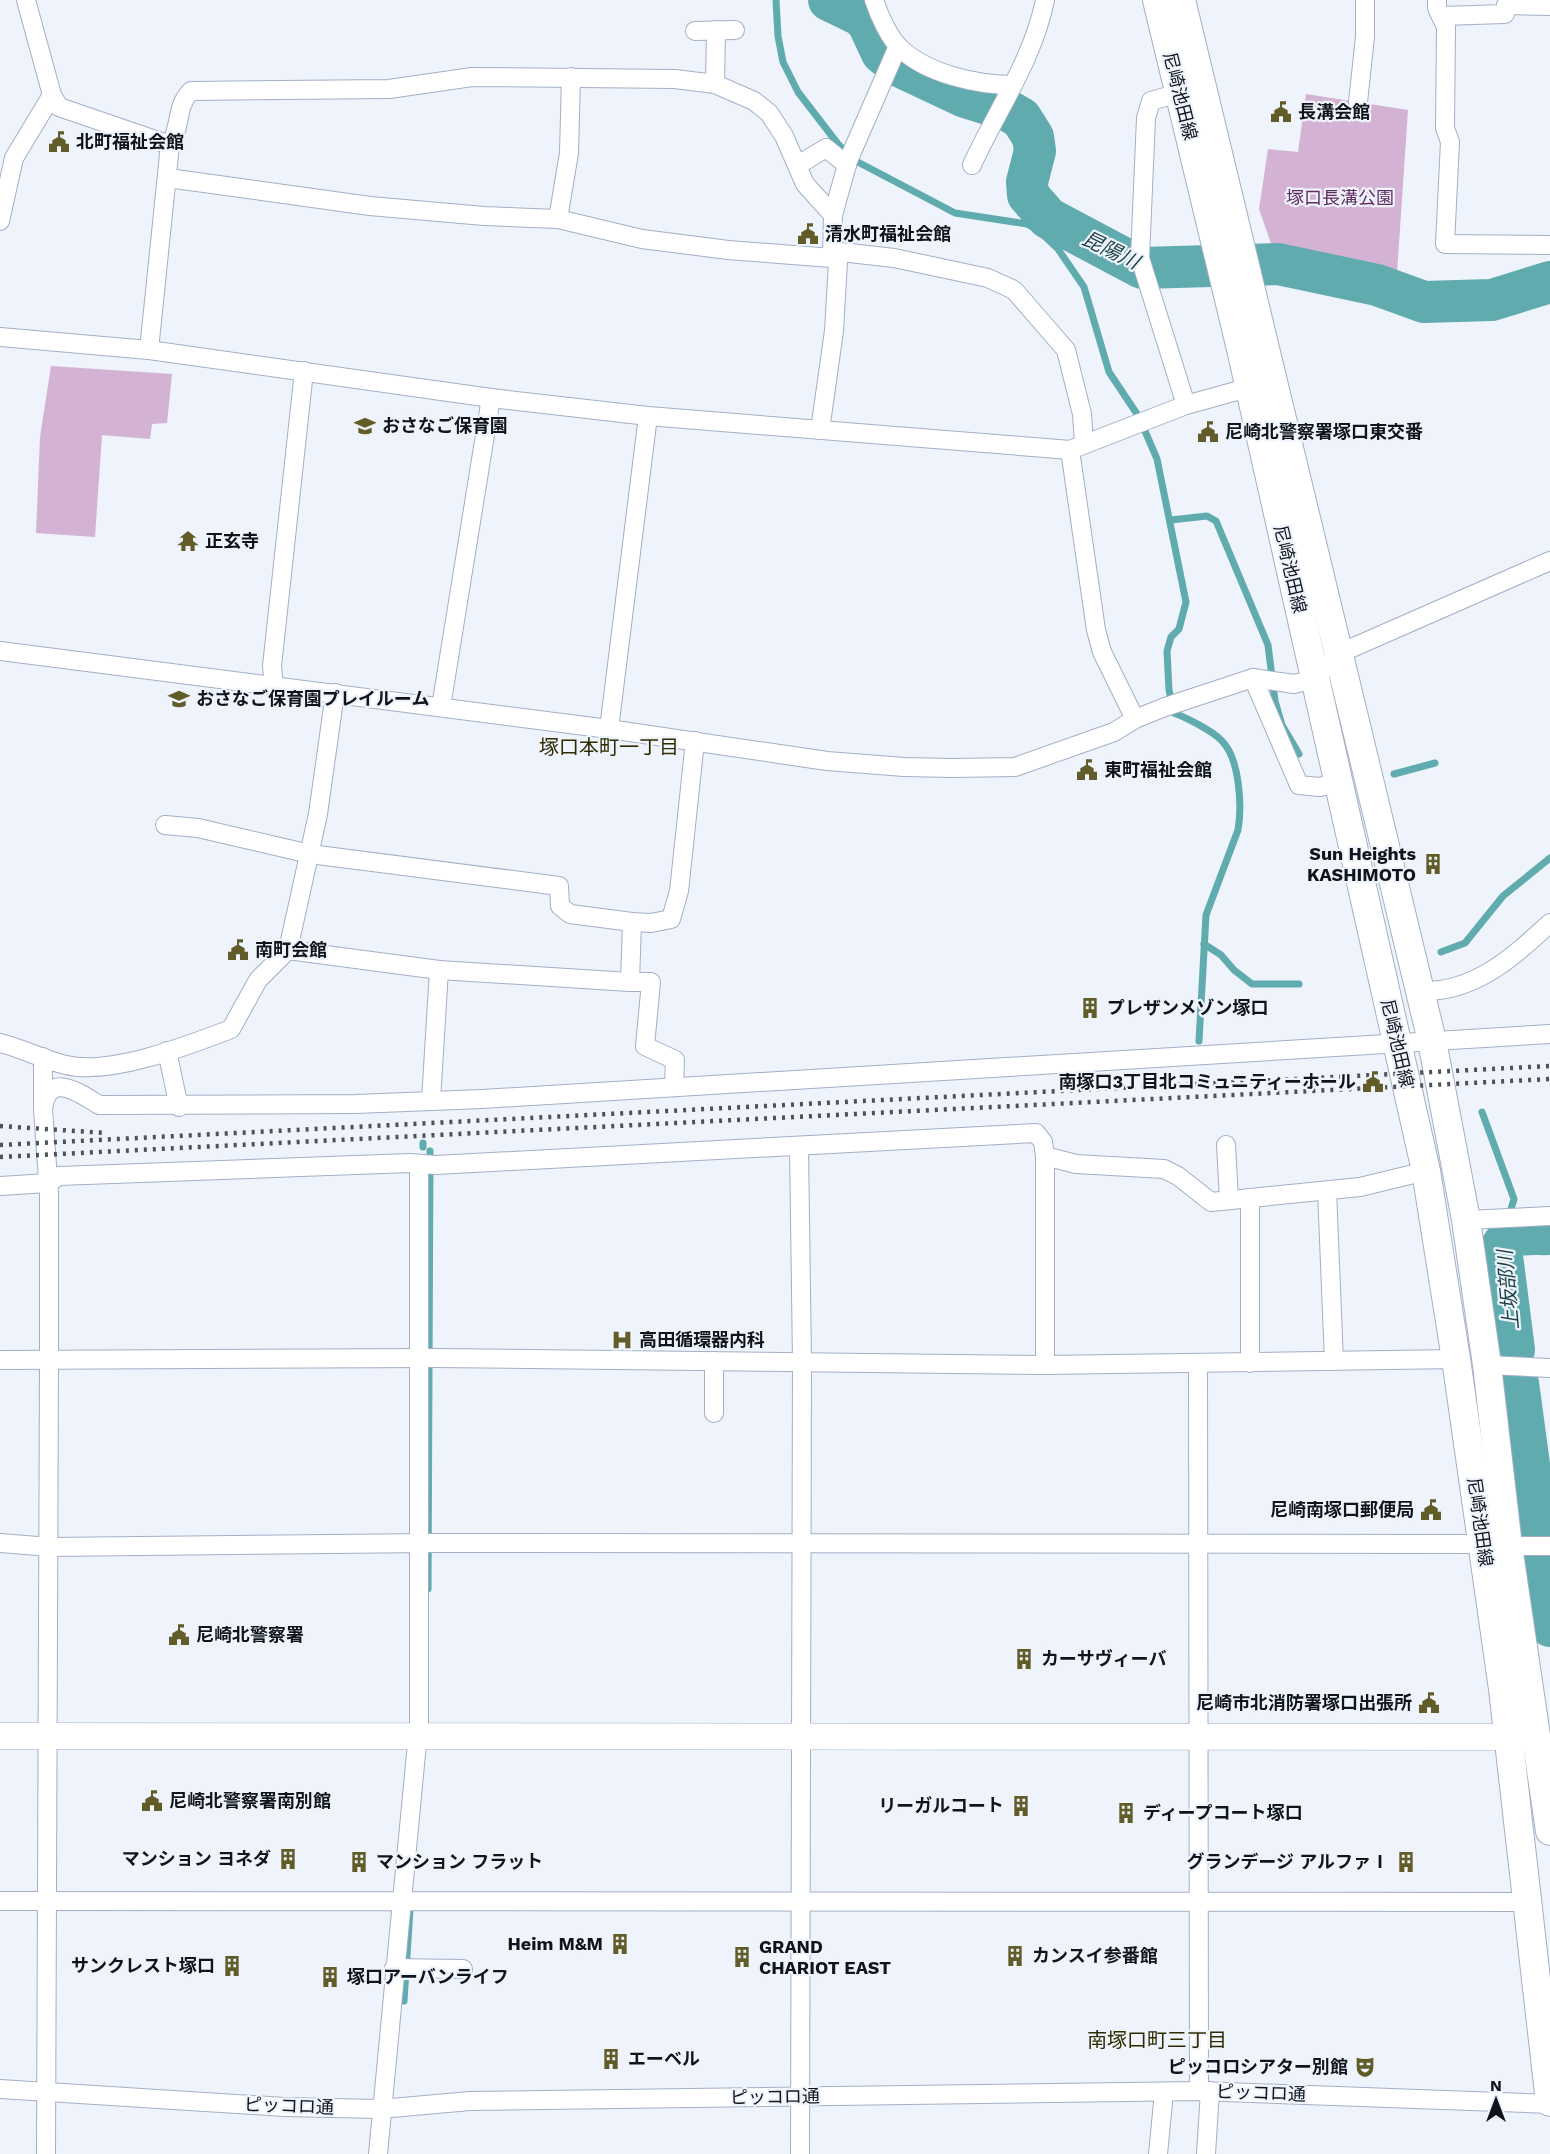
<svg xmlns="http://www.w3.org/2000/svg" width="1550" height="2154" viewBox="0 0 1550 2154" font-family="'Work Sans','Noto Sans JP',sans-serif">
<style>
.green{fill:#d4b2d3}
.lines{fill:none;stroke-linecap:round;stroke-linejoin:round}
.stream{stroke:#60abae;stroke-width:7}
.river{stroke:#60abae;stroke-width:42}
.street-casing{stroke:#a3afc6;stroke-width:20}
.secondary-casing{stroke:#a3afc6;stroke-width:27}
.primary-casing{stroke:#a3afc6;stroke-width:30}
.street{stroke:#fff;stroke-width:18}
.secondary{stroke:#fff;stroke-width:26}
.primary{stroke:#fff;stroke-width:28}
.rail{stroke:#4c515a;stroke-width:4.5;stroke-dasharray:3 6;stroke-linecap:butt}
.labels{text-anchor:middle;stroke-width:4.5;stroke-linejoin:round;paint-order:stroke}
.street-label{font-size:18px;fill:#10151d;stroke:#eef3fc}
.poi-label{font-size:18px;font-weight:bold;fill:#10151d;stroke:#eef3fc;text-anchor:start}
.park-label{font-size:18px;fill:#622e62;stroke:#eef3fc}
.water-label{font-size:20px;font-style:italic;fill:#1a3f40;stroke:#eef3fc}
.neighbourhood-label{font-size:20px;fill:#302c01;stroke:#eef3fc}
</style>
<rect width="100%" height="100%" fill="#eef3fc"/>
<g class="green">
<polygon points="1306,94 1408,110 1397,273 1287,249 1273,249 1259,209 1268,149 1298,152"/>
<polygon points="51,366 172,374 167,423 152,424 150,439 102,435 95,537 36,533 40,437"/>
</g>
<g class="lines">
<g class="stream">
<path d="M776 0 778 36 783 62 798 92 838 144 854 160 955 213 1027 224 1037 229 1058 249 1084 287 1109 372 1139 417 1157 459 1186 602 1179 629 1171 637 1167 651 1169 690 1174 713C1187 718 1213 731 1222 741 1240 759 1242 807 1238 830L1206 915 1199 1041"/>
<polyline points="1171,520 1207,516 1216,521 1268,645 1275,701 1282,725 1299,754"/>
<polyline points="1394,774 1435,763"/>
<polyline points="1204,944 1221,955 1234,970 1252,984 1299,984"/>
<polyline points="1441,952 1465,943 1503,896 1550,858"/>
<polyline points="1482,1112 1514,1199 1511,1209 1514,1235"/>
<polyline points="423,1143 423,1147"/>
<polyline points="428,1589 430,1151"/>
<polyline points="404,2001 410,1909"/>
</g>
<g class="river">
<polyline points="829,0 860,15 868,23 882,53 899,66 965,97 1007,110 1021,118 1033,137 1035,151 1027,182 1028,195 1048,218 1142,268 1278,264 1377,285 1424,302 1492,300 1550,282"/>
<path d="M1514 1350 1501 1248C1509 1230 1532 1235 1550 1234"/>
<polyline points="1518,1383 1537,1524"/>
<polyline points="1542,1566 1550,1626"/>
</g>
<defs>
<g id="street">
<polyline points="26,0 52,95 59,107 170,145"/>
<path d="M874 0C879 15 889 38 901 49 928 74 977 85 1013 85"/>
<polyline points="1437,0 1437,8 1446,27 1445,128 1450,142 1445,244 1550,245"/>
<polyline points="1441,16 1505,14 1506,5 1550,6"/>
<polyline points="695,31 735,30"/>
<polyline points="715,84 716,30"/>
<polyline points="1179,93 1151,101 1146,118 1140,258 1186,405"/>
<polyline points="1358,102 1365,37 1365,0"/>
<polyline points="798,165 826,148 847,165"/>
<path d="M972 165C997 110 1033 60 1045 0"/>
<polyline points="168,178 370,206 484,216 558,219 642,239 728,250 832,258"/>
<polyline points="558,219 569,153 571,77"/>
<polyline points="0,221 14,158 52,95"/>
<polyline points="832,251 894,258 988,278 1014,290 1066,350 1082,414 1084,444"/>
<polyline points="0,337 149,350 491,398 648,416 1070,450 1186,405 1258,385"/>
<path d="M149 350 170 145C182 125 175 107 191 91L389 89 472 77 675 79 715 84 754 101 769 113 784 136 805 184 833 215"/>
<polyline points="820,430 834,331 838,262 832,258 833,215 848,161 898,46"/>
<polyline points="1070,450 1096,630 1102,652 1135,719"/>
<polyline points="0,651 609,729 827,761 904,767 953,768 1015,767 1114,732 1135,719 1165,707 1253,678 1294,684 1315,679 1338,654 1550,561"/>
<polyline points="1253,678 1299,785 1320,787 1338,782"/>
<polyline points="274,685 272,666 304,371"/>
<polyline points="441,707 491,398"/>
<polyline points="609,729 648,416"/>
<polyline points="165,825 198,828 310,854 559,886 560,906 570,914 632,922 651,923 671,919 679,891 695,741"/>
<polyline points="632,922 630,982 651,982 645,1046 675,1060 674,1087"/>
<polyline points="288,950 439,970 630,982"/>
<path d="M1418 991C1473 994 1512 958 1550 923"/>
<path d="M0 1043C22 1048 43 1060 66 1065 110 1076 189 1045 231 1029L258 980 288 950 318 814 335 693"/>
<polyline points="167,1051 179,1107"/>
<polyline points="43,1057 43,1109 49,1194 49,1361 46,2154"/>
<polyline points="431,1101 439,970"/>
<path d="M43 1109C48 1070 80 1093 99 1105L356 1104 482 1099 1550 1034"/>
<polyline points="1226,1145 1229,1200"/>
<polyline points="799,1147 802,1361 800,2154"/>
<polyline points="1045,1156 1076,1164 1164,1169 1178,1176 1211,1202 1360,1187 1426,1171"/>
<polyline points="0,1186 48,1183 59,1176 410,1163 436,1165 1036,1133 1043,1142 1045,1156 1045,1365"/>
<polyline points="1327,1191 1334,1361"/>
<polyline points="1250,1198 1250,1363"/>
<polyline points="1466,1220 1550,1216"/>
<polyline points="0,1360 434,1358 1045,1365 1456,1359"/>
<polyline points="714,1361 714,1413"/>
<polyline points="1198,1364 1199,2091"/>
<polyline points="1487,1365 1550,1368"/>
<polyline points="0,1543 50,1547 432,1543 1484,1544"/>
<polyline points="1508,1546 1550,1546"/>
<polyline points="0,1901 1529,1902"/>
<polyline points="394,1968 463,1969"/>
<polyline points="0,2089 284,2107 380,2109 470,2101 1199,2091 1550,2104"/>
<polyline points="378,2154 419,1722 419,1165"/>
<polyline points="1158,2154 1164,2092"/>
<polyline points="1206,2154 1210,2091"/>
</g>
<polyline id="secondary" points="0,1736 1530,1737"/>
<g id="primary">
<polyline points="1157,0 1241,349 1426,1171 1456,1359 1503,1689 1550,2102"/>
<polyline points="1181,0 1432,1041 1466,1220 1487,1365 1508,1546 1550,1831"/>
</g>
</defs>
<use href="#street" class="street-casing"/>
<use href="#secondary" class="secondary-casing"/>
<use href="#primary" class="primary-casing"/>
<use href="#street" class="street"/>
<use href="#secondary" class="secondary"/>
<use href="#primary" class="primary"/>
<g class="rail">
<polyline points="0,1126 106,1133"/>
<polyline points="0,1145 1550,1066"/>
<polyline points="0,1157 1550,1079"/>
</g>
</g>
<defs>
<symbol id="civic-bare" viewBox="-9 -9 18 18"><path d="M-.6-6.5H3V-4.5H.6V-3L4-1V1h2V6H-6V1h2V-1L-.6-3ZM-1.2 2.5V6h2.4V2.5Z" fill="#615c28" stroke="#eef3fc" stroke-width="2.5" paint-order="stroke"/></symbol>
<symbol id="school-bare" viewBox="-9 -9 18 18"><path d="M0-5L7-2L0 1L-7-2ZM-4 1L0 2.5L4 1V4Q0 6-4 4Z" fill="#615c28" stroke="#eef3fc" stroke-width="2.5" paint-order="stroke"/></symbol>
<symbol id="temple-bare" viewBox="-9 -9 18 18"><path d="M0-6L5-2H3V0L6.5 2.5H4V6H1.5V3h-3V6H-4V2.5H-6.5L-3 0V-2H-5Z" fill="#615c28" stroke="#eef3fc" stroke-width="2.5" paint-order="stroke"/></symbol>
<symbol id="building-bare" viewBox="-9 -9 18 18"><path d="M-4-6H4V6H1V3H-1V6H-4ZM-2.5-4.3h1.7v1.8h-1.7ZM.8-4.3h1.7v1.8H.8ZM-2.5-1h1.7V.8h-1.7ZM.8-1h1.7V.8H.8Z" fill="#615c28" stroke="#eef3fc" stroke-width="2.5" paint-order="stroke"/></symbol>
<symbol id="hospital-bare" viewBox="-9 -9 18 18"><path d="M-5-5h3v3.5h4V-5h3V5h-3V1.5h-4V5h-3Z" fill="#615c28" stroke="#eef3fc" stroke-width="2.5" paint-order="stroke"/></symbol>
<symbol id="theatre-bare" viewBox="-9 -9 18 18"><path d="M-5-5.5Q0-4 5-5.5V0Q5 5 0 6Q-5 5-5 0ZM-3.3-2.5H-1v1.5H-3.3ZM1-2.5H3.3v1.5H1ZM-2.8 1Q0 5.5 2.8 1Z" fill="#615c28" stroke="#eef3fc" stroke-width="2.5" paint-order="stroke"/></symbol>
</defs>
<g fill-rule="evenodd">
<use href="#civic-bare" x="1266" y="97" width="30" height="30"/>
<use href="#civic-bare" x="44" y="127" width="30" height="30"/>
<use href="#civic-bare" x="793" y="219" width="30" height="30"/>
<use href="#school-bare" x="350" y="411" width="30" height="30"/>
<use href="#civic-bare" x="1193" y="417" width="30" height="30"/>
<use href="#temple-bare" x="173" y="526" width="30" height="30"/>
<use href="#school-bare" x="164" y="684" width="30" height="30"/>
<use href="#civic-bare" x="1072" y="755" width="30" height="30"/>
<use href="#building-bare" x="1418" y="849" width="30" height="30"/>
<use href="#civic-bare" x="223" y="935" width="30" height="30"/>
<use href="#building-bare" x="1075" y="993" width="30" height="30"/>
<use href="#civic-bare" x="1358" y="1067" width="30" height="30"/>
<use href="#hospital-bare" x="607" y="1325" width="30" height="30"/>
<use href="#civic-bare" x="1416" y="1495" width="30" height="30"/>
<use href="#civic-bare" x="164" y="1620" width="30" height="30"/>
<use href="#building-bare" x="1009" y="1644" width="30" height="30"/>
<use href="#civic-bare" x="1414" y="1688" width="30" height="30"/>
<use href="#civic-bare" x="137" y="1786" width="30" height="30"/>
<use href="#building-bare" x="1006" y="1791" width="30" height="30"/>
<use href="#building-bare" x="1111" y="1798" width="30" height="30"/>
<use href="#building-bare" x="273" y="1844" width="30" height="30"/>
<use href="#building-bare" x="344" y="1847" width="30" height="30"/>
<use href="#building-bare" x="1391" y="1847" width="30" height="30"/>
<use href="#building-bare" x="605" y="1929" width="30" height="30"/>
<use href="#building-bare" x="1000" y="1941" width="30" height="30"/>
<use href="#building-bare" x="727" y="1942" width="30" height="30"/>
<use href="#building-bare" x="217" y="1951" width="30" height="30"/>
<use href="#building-bare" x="315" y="1962" width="30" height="30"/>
<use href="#building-bare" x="596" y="2044" width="30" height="30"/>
<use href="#theatre-bare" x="1350" y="2052" width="30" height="30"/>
</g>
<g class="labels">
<g class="street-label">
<text transform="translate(1180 96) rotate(76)" y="6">尼崎池田線</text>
<text transform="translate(1290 569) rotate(77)" y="6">尼崎池田線</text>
<text transform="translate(1397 1043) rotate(77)" y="6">尼崎池田線</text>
<text transform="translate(1480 1522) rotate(82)" y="6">尼崎池田線</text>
<text transform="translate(1261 2093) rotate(2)" y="6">ピッコロ通</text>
<text transform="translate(775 2097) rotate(-1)" y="6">ピッコロ通</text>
<text transform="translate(289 2106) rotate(2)" y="6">ピッコロ通</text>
</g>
<g class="poi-label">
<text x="1298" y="118">長溝会館</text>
<text x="76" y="148">北町福祉会館</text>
<text x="825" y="240">清水町福祉会館</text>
<text x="382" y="432">おさなご保育園</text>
<text x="1225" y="438">尼崎北警察署塚口東交番</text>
<text x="205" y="547">正玄寺</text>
<text x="196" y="705">おさなご保育園プレイルーム</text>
<text x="1104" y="776">東町福祉会館</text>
<text x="1416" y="860" text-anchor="end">Sun Heights<tspan x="1416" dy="21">KASHIMOTO</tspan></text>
<text x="255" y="956">南町会館</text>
<text x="1107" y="1014">プレザンメゾン塚口</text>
<text x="1356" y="1088" text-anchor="end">南塚口3丁目北コミュニティーホール</text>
<text x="639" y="1346">高田循環器内科</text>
<text x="1414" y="1516" text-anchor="end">尼崎南塚口郵便局</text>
<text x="196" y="1641">尼崎北警察署</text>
<text x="1041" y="1665">カーサヴィーバ</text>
<text x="1412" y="1709" text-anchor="end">尼崎市北消防署塚口出張所</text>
<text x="169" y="1807">尼崎北警察署南別館</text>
<text x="1004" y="1812" text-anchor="end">リーガルコート</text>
<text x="1143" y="1819">ディープコート塚口</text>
<text x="271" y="1865" text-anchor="end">マンション ヨネダ</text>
<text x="376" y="1868">マンション フラット</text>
<text x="1389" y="1868" text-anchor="end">グランデージ アルファⅠ</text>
<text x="603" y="1950" text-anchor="end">Heim M&amp;M</text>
<text x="759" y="1953">GRAND<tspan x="759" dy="21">CHARIOT EAST</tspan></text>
<text x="1032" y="1962">カンスイ参番館</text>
<text x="215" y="1972" text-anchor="end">サンクレスト塚口</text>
<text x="347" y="1983">塚口アーバンライフ</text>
<text x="628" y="2065">エーベル</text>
<text x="1348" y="2073" text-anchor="end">ピッコロシアター別館</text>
</g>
<g class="park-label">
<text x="1340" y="204">塚口長溝公園</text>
</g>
<g class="water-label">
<text transform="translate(1111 250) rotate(26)" y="7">昆陽川</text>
<text transform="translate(1508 1290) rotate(-95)" y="7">上坂部川</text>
</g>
<g class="neighbourhood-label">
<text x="609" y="754">塚口本町一丁目</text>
<text x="1157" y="2047">南塚口町三丁目</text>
</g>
</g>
<g transform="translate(1496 2100)" stroke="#eef3fc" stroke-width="4.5" paint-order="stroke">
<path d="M0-4.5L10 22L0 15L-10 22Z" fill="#10151d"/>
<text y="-9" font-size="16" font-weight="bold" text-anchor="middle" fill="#10151d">N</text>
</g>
</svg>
